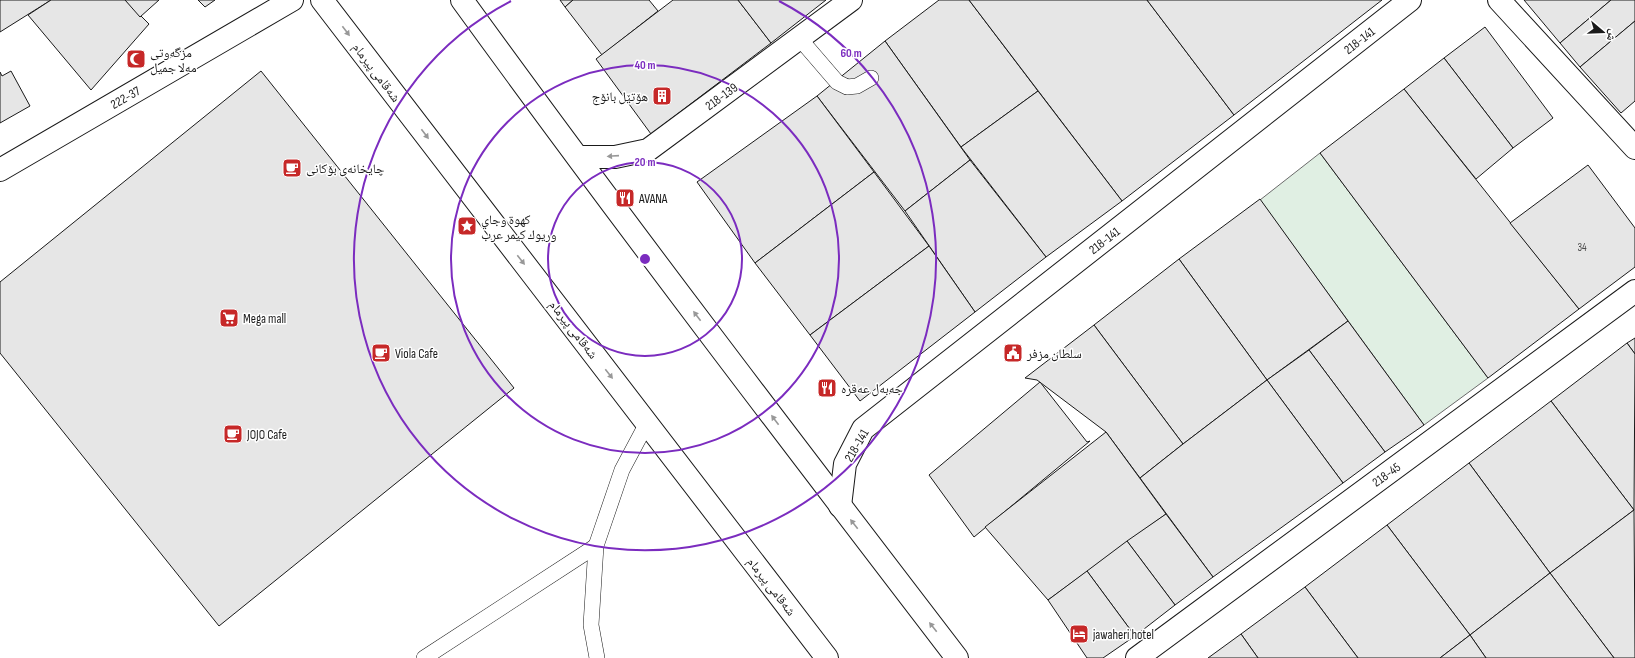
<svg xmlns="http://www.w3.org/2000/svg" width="1635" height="658" viewBox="0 0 1635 658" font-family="'Sofia Sans Condensed','Noto Naskh Arabic',sans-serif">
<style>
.green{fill:#e0efe3;stroke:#6a6a6a}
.building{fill:#e6e6e6;stroke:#1a1a1a}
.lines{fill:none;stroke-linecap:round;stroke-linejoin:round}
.lane-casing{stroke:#1a1a1a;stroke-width:16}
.street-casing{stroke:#1a1a1a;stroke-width:24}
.secondary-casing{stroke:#1a1a1a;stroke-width:24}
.highway-casing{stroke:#1a1a1a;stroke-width:24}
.lane{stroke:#fff;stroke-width:15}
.street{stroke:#fff;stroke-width:22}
.secondary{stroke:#fff;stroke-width:22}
.highway{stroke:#fff;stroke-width:22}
.oneway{fill:#989898}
.ring{fill:none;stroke:#7b2cbf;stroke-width:2}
.labels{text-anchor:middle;stroke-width:3;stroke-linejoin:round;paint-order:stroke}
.number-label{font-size:11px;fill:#4d4d4d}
.street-label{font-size:13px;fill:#1a1a1a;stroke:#fff}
.poi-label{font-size:13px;fill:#1a1a1a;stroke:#fff;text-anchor:start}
.centre{fill:#7b2cbf;stroke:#fff;stroke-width:2}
.ring-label{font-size:12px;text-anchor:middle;font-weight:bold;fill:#7b2cbf;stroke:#fff;stroke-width:3;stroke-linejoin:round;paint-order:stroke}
</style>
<rect width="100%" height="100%" fill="#fff"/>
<polygon class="green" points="1320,153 1488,378 1424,425 1260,200"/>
<g class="building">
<polygon points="0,0 51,0 0,32"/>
<polygon points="51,0 125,0 149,24 91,90 28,15"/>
<polygon points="125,0 159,0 140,17"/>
<polygon points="198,0 215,0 205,7"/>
<polygon points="560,0 573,0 565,7"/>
<polygon points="573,0 649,0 658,11 602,55 565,7"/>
<polygon points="673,0 738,0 771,43 651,134 596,59"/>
<polygon points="738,0 826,0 771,43"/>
<polygon points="939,0 969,0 1038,91 961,147 885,41"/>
<polygon points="969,0 1147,0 1234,115 1122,201"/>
<polygon points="1147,0 1382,0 1234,115"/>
<polygon points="1524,0 1611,0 1560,43"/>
<polygon points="1611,0 1635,0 1635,21 1580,67 1560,43"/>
<polygon points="1635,21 1635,101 1621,113 1580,67"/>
<polygon points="1485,27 1553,118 1513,148 1444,58"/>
<polygon points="885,41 970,160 905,211 817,96"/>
<polygon points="1444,58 1513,148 1476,179 1404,89"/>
<polygon points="11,71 30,106 0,123 0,72 2,76"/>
<polygon points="261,71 514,388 219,626 0,353 0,282"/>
<polygon points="1404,89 1579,309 1488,378 1320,153"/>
<polygon points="1038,91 1122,201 1046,257 961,147"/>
<polygon points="817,96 874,172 755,263 697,182"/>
<polygon points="970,160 1046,257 975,312 905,211"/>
<polygon points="1588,165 1635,228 1635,267 1579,309 1510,223"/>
<polygon points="874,172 929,246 810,335 755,263"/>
<polygon points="1260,199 1348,321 1267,380 1179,259"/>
<polygon points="929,246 975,312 860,401 810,335"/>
<polygon points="1179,259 1267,380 1183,444 1094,325"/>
<polygon points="1348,321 1424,425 1385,452 1309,350"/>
<polygon points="1094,325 1183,444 1140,478 1106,432 1037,380 1025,378"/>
<polygon points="1635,338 1635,354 1627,343"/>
<polygon points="1627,343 1635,354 1634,510 1551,401"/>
<polygon points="1309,350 1385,452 1343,483 1267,380"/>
<polygon points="1267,380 1343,483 1213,577 1140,478 1183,444"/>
<polygon points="1040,382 1087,442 1090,441 974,537 929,475"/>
<polygon points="1551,401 1634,510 1550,573 1469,463"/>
<polygon points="1106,432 1166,514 1048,600 985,527"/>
<polygon points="1469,463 1550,573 1470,635 1387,525"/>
<polygon points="1634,510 1635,658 1614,658 1550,573"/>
<polygon points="1166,514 1213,577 1175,605 1127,541"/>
<polygon points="1387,525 1470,635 1440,658 1358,658 1305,587"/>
<polygon points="1127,541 1175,605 1135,636 1087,571"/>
<polygon points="1087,571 1135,636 1103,658 1087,658 1048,600"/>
<polygon points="1550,573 1614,658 1486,658 1470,635"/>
<polygon points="1305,587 1358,658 1258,658 1241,634"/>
<polygon points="1241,634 1258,658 1208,658"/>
<polygon points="1470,635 1486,658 1440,658"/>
</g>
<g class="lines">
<defs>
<g id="lane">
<polyline points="800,39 837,82 847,87 857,86 871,78"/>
<polyline points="424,658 596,546"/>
<polyline points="597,658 591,625 596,546 622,470 647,423"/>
</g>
<g id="street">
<polyline points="1499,0 1635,148"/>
<polyline points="578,157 615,157 648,150 851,0"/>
<polyline points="840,506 845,464 863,429 1410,0"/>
<polyline points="1137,658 1635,291"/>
</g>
<polyline id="secondary" points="0,170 292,0"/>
<g id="highway">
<polyline points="322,0 827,658"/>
<path d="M462 0C623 222 790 440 957 658"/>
</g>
</defs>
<use href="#lane" class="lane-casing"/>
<use href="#street" class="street-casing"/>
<use href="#secondary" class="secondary-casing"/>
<use href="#highway" class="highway-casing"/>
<use href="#lane" class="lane"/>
<use href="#street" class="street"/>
<use href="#secondary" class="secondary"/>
<use href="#highway" class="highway"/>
</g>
<defs><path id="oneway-solid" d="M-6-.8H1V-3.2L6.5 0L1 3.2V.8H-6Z"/></defs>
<g class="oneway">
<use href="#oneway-solid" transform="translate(346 31) rotate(53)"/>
<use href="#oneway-solid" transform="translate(425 134) rotate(53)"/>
<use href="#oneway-solid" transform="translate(613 156) rotate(176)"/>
<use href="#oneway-solid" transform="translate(521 260) rotate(52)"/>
<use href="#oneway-solid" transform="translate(697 316) rotate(-127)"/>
<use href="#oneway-solid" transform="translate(609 374) rotate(52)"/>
<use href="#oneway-solid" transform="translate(775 420) rotate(-127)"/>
<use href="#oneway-solid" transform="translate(854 524) rotate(-128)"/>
<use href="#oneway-solid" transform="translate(933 627) rotate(-128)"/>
</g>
<g class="ring">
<circle cx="645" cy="259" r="97"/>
<circle cx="645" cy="259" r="194"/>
<path d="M779 1A291 291 0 1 1 511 1"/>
</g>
<defs>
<symbol id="mosque-square" viewBox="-11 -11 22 22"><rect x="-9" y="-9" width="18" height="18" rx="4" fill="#c62828" stroke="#fff"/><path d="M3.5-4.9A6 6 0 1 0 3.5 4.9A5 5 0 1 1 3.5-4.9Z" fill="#fff"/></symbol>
<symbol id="building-square" viewBox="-11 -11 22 22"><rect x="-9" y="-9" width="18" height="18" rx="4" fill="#c62828" stroke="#fff"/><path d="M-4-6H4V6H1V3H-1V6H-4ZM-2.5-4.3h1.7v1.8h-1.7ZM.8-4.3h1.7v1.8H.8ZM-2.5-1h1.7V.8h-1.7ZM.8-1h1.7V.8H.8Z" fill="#fff"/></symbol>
<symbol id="cafe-square" viewBox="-11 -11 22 22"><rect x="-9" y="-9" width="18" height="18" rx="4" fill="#c62828" stroke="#fff"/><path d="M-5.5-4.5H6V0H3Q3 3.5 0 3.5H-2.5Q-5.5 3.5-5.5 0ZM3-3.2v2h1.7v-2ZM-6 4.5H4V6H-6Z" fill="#fff"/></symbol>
<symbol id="restaurant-square" viewBox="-11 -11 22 22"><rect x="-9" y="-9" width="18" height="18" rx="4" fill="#c62828" stroke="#fff"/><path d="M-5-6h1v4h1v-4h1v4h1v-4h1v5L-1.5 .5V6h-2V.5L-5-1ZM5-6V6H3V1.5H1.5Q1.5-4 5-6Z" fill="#fff"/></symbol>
<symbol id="sight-square" viewBox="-11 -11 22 22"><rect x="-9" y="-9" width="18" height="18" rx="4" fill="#c62828" stroke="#fff"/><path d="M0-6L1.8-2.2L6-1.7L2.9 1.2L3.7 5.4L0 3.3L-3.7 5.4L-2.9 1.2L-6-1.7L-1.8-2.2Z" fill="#fff"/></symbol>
<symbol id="supermarket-square" viewBox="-11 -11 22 22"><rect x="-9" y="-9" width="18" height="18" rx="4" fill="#c62828" stroke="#fff"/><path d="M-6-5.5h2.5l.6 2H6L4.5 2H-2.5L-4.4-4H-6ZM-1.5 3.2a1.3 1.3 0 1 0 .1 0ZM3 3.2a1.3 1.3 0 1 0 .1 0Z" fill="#fff"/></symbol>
<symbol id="civic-square" viewBox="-11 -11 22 22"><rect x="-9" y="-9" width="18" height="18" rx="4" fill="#c62828" stroke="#fff"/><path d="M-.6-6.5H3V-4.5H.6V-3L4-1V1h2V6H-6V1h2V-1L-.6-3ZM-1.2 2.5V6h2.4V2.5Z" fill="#fff"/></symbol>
<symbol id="hotel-square" viewBox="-11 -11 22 22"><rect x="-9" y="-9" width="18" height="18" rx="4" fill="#c62828" stroke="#fff"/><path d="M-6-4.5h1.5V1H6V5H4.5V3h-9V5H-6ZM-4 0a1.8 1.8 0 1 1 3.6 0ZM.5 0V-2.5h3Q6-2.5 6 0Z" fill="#fff"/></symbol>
</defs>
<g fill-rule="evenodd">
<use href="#mosque-square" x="125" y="48" width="22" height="22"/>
<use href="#building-square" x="651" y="85" width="22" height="22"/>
<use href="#cafe-square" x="281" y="157" width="22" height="22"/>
<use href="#restaurant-square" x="614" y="187" width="22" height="22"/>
<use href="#sight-square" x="456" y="215" width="22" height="22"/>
<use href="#supermarket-square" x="218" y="307" width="22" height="22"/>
<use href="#cafe-square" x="370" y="342" width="22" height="22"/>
<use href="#civic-square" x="1002" y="342" width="22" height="22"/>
<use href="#restaurant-square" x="816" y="377" width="22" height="22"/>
<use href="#cafe-square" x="222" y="423" width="22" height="22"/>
<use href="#hotel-square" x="1068" y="623" width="22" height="22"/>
</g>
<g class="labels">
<g class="number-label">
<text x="1582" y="251">34</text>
</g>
<g class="street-label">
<text transform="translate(1359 40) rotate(-38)" y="5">218-141</text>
<text transform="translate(377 72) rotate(53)" y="5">شەقامی پیرمام</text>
<text transform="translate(721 96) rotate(-36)" y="5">218-139</text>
<text transform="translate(125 97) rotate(-30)" y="5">222-37</text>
<text transform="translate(1104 240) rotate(-38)" y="5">218-141</text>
<text transform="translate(574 329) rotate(52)" y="5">شەقامی پیرمام</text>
<text transform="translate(856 445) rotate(-60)" y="5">218-141</text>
<text transform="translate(1386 474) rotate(-36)" y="5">218-45</text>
<text transform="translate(772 586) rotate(52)" y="5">شەقامی پیرمام</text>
</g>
<g class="poi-label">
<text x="150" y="57">مزگەوتی<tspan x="150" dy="15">مەلا جمیل</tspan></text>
<text x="648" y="101" text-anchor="end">هۆتێل بانۆج</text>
<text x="306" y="173">چایخانەی بۆکانی</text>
<text x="639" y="203">AVANA</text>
<text x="481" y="224">كهوة وجاي<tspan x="481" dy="15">وريوك كيمر عرب</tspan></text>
<text x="243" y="323">Mega mall</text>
<text x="395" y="358">Viola Cafe</text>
<text x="1027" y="358">سلطان مزفر</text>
<text x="841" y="393">جەبەل عەقرە</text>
<text x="247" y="439">JOJO Cafe</text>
<text x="1093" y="639">jawaheri hotel</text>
</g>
</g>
<circle cx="645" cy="259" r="6" class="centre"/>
<g class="ring-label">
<text x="851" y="57">60 m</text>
<text x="645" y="69">40 m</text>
<text x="645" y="166">20 m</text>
</g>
<g transform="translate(1603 32) rotate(109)" stroke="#ffffff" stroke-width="3" paint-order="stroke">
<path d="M0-3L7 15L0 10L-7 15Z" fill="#1a1a1a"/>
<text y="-6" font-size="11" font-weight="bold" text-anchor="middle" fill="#1a1a1a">ش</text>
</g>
</svg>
